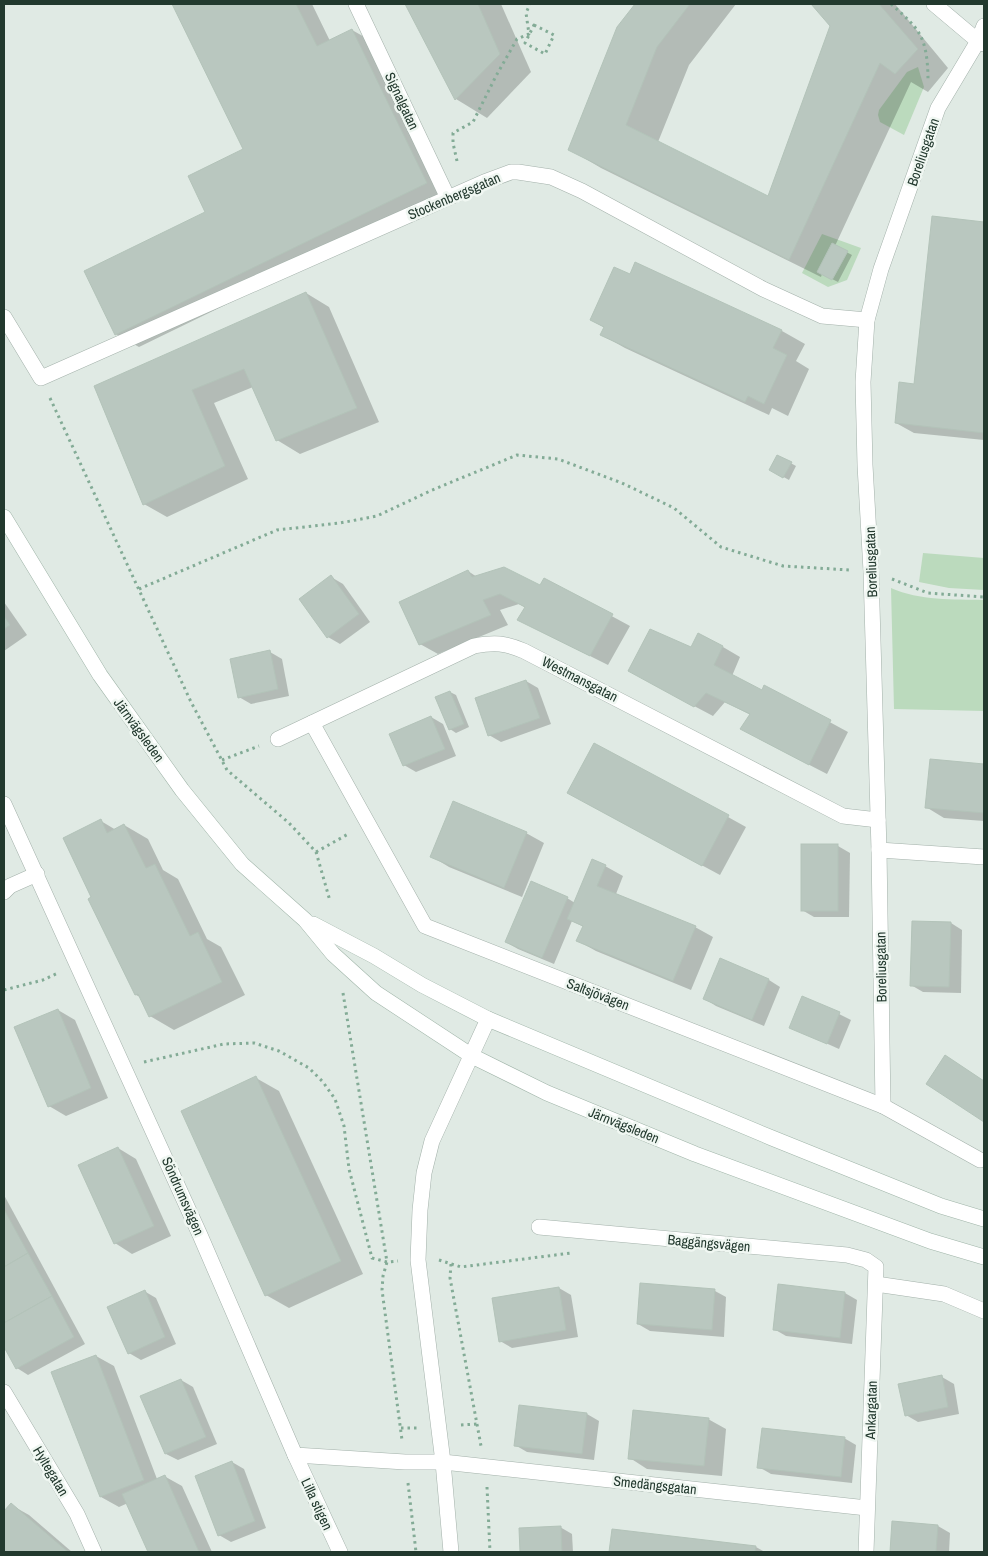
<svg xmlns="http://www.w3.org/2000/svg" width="988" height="1556" viewBox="0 0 988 1556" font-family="'Archivo Narrow',sans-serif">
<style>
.green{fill:#bbdabd}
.shadow{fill:#0003}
.building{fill:#b9c7bf;stroke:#b3c3b9}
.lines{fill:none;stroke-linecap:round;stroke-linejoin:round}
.lane-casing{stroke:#a3b1aa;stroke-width:16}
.street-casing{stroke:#a3b1aa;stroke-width:16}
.secondary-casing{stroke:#a0b5a9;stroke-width:16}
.path{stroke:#83ab96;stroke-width:3;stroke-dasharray:2.5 4;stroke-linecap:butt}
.lane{stroke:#fff;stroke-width:15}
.street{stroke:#fff;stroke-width:15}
.secondary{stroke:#fff;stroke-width:15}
.labels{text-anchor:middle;stroke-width:5;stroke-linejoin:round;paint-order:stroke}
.street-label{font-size:14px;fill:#22392e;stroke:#f0f7f2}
</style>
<rect width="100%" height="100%" fill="#e0eae4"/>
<g class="green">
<polygon points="918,67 924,87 904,135 880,122 878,115 879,110 907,72"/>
<polygon points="822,234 861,248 847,280 828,287 802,273"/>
<polygon points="923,553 984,558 984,590 949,588 919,582"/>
<path d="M891 588C920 601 953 599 984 600V711L894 709Z"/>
</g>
<g class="shadow">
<polygon points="173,4 312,4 330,41 352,30 375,43 449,196 139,347 116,334 207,212 244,150"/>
<polygon points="407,4 501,4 531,72 487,118 456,99"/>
<polygon points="637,4 736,4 689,65 658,142 769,198 832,26 813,4 895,4 948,68 928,92 911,82 835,246 852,255 838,282 822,274 821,277 601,168 569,149 618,28"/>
<polygon points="933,217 984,223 984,440 914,433 896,423 915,385"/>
<polygon points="636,263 782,331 805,344 796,361 809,369 788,416 772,408 769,415 625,348 602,335 605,328 591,320 631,276"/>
<polygon points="306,293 329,307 379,422 300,454 277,440 253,387 214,403 248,479 167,517 144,504 96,386"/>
<polygon points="778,456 796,466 789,480 771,470"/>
<polygon points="468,571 477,577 541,587 545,580 630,626 608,665 536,629 526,608 519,604 500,610 508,625 438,654 420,644"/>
<polygon points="331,577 343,584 370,622 340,644 328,637"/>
<polygon points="4,602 27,635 4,651"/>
<polygon points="723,647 740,657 732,676 762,692 765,687 848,732 827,774 759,739 751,715 725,702 713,716 647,681"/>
<polygon points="270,652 282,659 289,696 251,704 239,697"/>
<polygon points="526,681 538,688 551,724 501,742 489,735"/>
<polygon points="450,692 456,695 469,727 456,733 450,729"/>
<polygon points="431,717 443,724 456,756 416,772 404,765"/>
<polygon points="931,760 984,765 984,821 944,818 926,807"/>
<polygon points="586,803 728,817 746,827 720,875"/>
<polygon points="101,821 116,830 124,825 148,839 163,870 178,879 207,939 221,947 245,995 174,1030 150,1016 142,998 136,995 93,897"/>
<polygon points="526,833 544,843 522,897 449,867 431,856"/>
<polygon points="838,846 850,853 849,917 814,917 802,910"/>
<polygon points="605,866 623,876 616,894 695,927 713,937 691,990 596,951 578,941 584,927 572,921 554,964 518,949 506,942 567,898 575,903"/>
<polygon points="951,923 962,930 961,993 923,992 911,985"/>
<polygon points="721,960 769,980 780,987 764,1026 716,1006 705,999"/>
<polygon points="58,1010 75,1020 108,1098 66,1116 49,1106"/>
<polygon points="839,1014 851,1020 839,1049 790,1027"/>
<polygon points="256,1078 279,1091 363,1274 289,1308 266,1295"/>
<polygon points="118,1148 136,1159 171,1236 132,1254 115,1243"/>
<polygon points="4,1195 85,1344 28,1375 17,1368 4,1344"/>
<polygon points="559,1288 571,1295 578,1337 512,1348 500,1341"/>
<polygon points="144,1291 156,1298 176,1344 141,1360 129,1353"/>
<polygon points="715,1291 726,1297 724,1337 650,1331 638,1324"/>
<polygon points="845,1293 857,1300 852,1344 786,1336 774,1329"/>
<polygon points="96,1356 114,1366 157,1479 164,1476 182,1486 212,1552 149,1552 128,1503 119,1507 101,1497"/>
<polygon points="942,1377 954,1384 959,1414 918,1422 906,1415"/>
<polygon points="181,1380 193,1387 217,1444 178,1460 166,1454"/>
<polygon points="520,1406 587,1414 599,1421 594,1460 527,1452 515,1445"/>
<polygon points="708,1419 726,1429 722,1476 647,1469 630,1458"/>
<polygon points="844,1438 856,1445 852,1483 771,1474 759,1467"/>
<polygon points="232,1462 244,1469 266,1528 231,1542 219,1535"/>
<polygon points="11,1505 29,1515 72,1552 4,1552 4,1513"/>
<polygon points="893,1523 938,1526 950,1533 949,1552 891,1552"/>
<polygon points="560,1527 572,1534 573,1552 522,1552 520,1530"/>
<polygon points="613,1530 756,1547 765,1552 611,1552"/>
</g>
<g class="building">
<polygon points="172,4 296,4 317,46 352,29 427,183 115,335 84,271 205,212 188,176 243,149"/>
<polygon points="405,4 478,4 500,54 455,100"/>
<polygon points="635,4 690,4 657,47 626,125 768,196 830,26 811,4 879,4 918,49 895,74 880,63 789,260 568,150 617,27"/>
<polygon points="932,216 984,222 984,433 895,423 899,382 914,384"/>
<polygon points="832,243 848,251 832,280 817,272"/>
<polygon points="635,262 782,330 773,348 787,355 764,404 748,396 745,402 600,335 604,327 590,320 614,267 630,274"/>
<polygon points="306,292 357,408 276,441 244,369 192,390 225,466 143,505 94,386"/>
<polygon points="777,455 792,462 783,478 769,470"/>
<polygon points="504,567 540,585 544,578 613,614 590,656 517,620 525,607 500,594 483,600 491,615 419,645 399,602 468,570 472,577"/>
<polygon points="331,575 359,614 327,638 299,599"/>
<polygon points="4,616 10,625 4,629"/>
<polygon points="650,629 691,647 698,633 723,646 714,665 762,690 764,685 831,720 809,765 740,729 750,714 706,693 694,707 628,671"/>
<polygon points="270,650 278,689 238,698 230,659"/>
<polygon points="526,680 540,718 488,736 475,698"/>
<polygon points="450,691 464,724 449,730 435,697"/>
<polygon points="431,716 445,749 403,766 389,734"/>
<polygon points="594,743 729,815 702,866 567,793"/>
<polygon points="930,759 984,764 984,813 925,808"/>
<polygon points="453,801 527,832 504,888 430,857"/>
<polygon points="101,819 107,833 124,824 146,868 155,864 190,936 198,932 222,982 149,1017 138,994 135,995 88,899 91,897 63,838"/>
<rect x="801" y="844" width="37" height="67"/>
<polygon points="592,859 606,865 597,886 696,926 673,981 576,941 583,926 567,919"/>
<polygon points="531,881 568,897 542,958 505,942"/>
<polygon points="912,921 951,922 949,987 910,986"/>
<polygon points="720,958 769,979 752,1020 703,999"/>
<polygon points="802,996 840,1012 827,1044 789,1028"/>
<polygon points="58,1009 91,1088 48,1107 14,1027"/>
<polygon points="945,1055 984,1081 984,1122 926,1084"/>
<polygon points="256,1076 341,1261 265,1296 181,1111"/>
<polygon points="118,1147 154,1226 114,1244 78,1165"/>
<polygon points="5,1211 28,1253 4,1267 4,1212"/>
<polygon points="28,1253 52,1296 4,1323 4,1267"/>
<polygon points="640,1283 715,1289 712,1330 637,1324"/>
<polygon points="778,1284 845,1292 840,1338 773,1330"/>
<polygon points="559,1287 566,1330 499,1342 492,1298"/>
<polygon points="145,1290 165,1337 128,1354 107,1307"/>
<polygon points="52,1296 74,1337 16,1369 4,1347 4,1323"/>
<polygon points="96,1355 144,1480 100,1497 51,1372"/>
<polygon points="942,1375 948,1407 905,1416 898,1384"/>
<polygon points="181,1379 206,1437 165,1454 140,1396"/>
<polygon points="519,1405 587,1413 582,1454 514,1446"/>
<polygon points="633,1410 709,1418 704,1466 628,1459"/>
<polygon points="762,1428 845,1437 841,1477 757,1468"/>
<polygon points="232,1461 255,1521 218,1536 195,1476"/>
<polygon points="165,1475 199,1552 148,1552 122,1494"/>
<polygon points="11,1503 67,1551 65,1552 4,1552 4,1511"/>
<polygon points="892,1521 938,1525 936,1552 890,1552"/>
<polygon points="561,1526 562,1552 520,1552 519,1528"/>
<polygon points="612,1529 756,1546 755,1552 609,1552"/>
</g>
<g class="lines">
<defs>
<g id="lane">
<polyline points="879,850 984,857"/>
<polyline points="876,1284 944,1294 984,1311"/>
</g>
<g id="street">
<polyline points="356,4 448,198"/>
<polyline points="934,4 978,41 984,44"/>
<polyline points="4,317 41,378 484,182 511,172 518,172 551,177 582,191 763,289 822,316 867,320"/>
<polyline points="312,723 425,926 883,1106 980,1160"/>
<path d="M278 739 474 646C495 642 505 643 524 651L843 816 878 820"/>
<polyline points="4,804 200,1235 295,1455 405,1462 443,1462 451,1552"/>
<polyline points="4,892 10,886 37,874"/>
<polyline points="488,1019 432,1141 424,1173 420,1210 418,1260 443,1462 867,1508"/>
<polyline points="883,1106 879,850 871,571 865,465 863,382 867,320 881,269 938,108 978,41 984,26"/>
<polyline points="539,1227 847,1255 866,1260 876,1267 866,1552"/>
<polyline points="4,1392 77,1514 94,1552"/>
<polyline points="295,1455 340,1552"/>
</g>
<g id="secondary">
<polyline points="4,517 100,675 182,790 242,864 305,920 333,954 376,993 472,1056 547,1093 695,1154 930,1241 984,1257"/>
<polyline points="313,924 374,956 422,985 488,1019 772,1138 941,1206 984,1219"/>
</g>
</defs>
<use href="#lane" class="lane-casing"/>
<use href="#street" class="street-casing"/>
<use href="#secondary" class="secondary-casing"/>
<g class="path">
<path d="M891 4C902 14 915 24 921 37 927 49 928 67 928 81"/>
<polygon points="534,25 554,35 545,54 525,43"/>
<polyline points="457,161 453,143 453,133 473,122 496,76 517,39 529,34 526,13 530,4"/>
<polyline points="50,398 191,702 227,770 289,823 316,852 330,901"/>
<polyline points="892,579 928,593 984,597"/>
<polyline points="139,589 277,530 340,523 377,516 430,491 517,455 558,459 622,483 674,508 721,547 783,566 850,570"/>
<polyline points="222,760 259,746"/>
<polyline points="316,852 350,833"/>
<polyline points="4,990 43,980 58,973"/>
<polyline points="343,993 387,1262 383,1276 382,1290 402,1440"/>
<polyline points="144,1062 224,1044 254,1043 279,1051 309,1068 323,1082 335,1099 344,1126 349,1169 372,1258 387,1262 398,1261"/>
<polyline points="439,1260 461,1267 571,1253"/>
<polyline points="451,1264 450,1278 481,1446"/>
<polyline points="461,1425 477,1424"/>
<polyline points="401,1428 418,1428"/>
<polyline points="408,1483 416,1552"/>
<polyline points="487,1487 490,1552"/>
</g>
<use href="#lane" class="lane"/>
<use href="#street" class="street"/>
<use href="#secondary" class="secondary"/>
</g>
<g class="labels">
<g class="street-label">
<text transform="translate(402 101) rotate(65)" y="5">Signalgatan</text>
<text transform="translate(923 152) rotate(-71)" y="5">Boreliusgatan</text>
<text transform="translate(454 196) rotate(-23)" y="5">Stockenbergsgatan</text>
<text transform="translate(871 562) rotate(-92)" y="5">Boreliusgatan</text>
<text transform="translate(580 679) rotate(27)" y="5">Westmansgatan</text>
<text transform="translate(139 730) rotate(54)" y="5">Järnvägsleden</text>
<text transform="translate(881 967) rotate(-91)" y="5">Boreliusgatan</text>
<text transform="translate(598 994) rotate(21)" y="5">Saltsjövägen</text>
<text transform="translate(624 1125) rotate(22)" y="5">Järnvägsleden</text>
<text transform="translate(183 1196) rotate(66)" y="5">Söndrumsvägen</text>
<text transform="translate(709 1243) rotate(5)" y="5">Baggängsvägen</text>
<text transform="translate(871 1410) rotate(-88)" y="5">Ankargatan</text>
<text transform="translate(51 1471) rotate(59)" y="5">Hyltegatan</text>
<text transform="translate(655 1485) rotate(6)" y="5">Smedängsgatan</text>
<text transform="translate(317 1504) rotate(65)" y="5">Lilla stigen</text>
</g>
</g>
<rect width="988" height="1556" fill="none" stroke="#22392e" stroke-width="10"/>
</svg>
